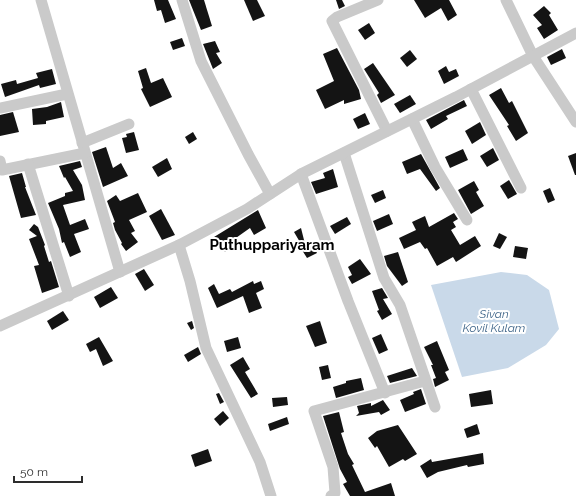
<svg xmlns="http://www.w3.org/2000/svg" width="576" height="496" viewBox="0 0 576 496" font-family="Raleway,sans-serif">
<style>
.water{fill:#c9d9e9}
.building{fill:#141414}
.lines{fill:none;stroke-linecap:round;stroke-linejoin:round}
.minor{stroke:#cacaca;stroke-width:11}
.labels{text-anchor:middle;stroke-width:4;stroke-linejoin:round;paint-order:stroke}
.water-label{font-size:12px;font-style:italic;fill:#40668a;stroke:#fff}
.district-label{font-size:15px;font-weight:bold;fill:#000;stroke:#fff}
</style>
<rect width="100%" height="100%" fill="#fff"/>
<polygon class="water" points="501,272 527,275 549,290 559,329 546,345 508,368 462,377 431,285"/>
<g class="building">
<polygon points="154,0 168,0 176,19 165,23 161,10 157,11"/>
<polygon points="189,0 204,0 212,26 201,30"/>
<polygon points="244,0 257,0 265,16 253,21"/>
<polygon points="336,0 342,0 345,6 339,9"/>
<polygon points="414,0 449,0 457,15 448,21 441,8 425,18"/>
<polygon points="544,6 551,13 549,15 558,30 544,39 537,28 542,25 533,15"/>
<polygon points="369,23 375,33 365,40 358,30"/>
<polygon points="182,38 185,46 173,50 170,42"/>
<polygon points="215,41 220,52 216,53 222,63 213,69 203,44"/>
<polygon points="337,48 359,90 361,99 344,104 344,100 325,109 316,90 334,81 323,54"/>
<polygon points="562,49 566,58 551,65 547,57"/>
<polygon points="410,50 417,59 407,67 400,58"/>
<polygon points="373,63 395,95 381,103 377,95 379,93 364,69"/>
<polygon points="446,66 449,72 456,69 459,76 444,84 438,71"/>
<polygon points="146,68 151,83 163,78 172,97 150,107 141,89 143,88 138,71"/>
<polygon points="52,69 56,84 40,88 39,85 5,97 1,84 16,80 17,84 38,78 36,73"/>
<polygon points="501,88 509,103 512,101 528,133 516,141 507,126 509,125 489,95"/>
<polygon points="410,95 416,104 400,113 394,104"/>
<polygon points="464,100 467,106 446,116 448,119 431,129 426,120"/>
<polygon points="61,102 64,117 46,121 46,124 33,125 32,109 47,107"/>
<polygon points="13,112 19,132 0,136 0,115"/>
<polygon points="365,113 370,124 358,129 353,119"/>
<polygon points="480,122 486,135 472,144 465,131"/>
<polygon points="134,132 139,150 126,153 122,138 127,137 126,134"/>
<polygon points="193,132 197,139 189,144 185,137"/>
<polygon points="106,147 113,168 121,163 128,176 103,187 92,152"/>
<polygon points="493,148 499,160 487,167 480,156"/>
<polygon points="463,149 468,160 450,168 445,157"/>
<polygon points="576,153 576,175 575,175 568,156"/>
<polygon points="421,154 440,188 436,191 420,169 407,174 402,162"/>
<polygon points="167,158 172,169 158,177 152,167"/>
<polygon points="80,161 82,167 73,170 82,185 85,200 63,205 70,225 85,219 89,229 74,234 81,252 70,257 64,242 62,243 59,229 48,203 65,196 65,193 73,191 65,177 64,178 59,166"/>
<polygon points="333,169 338,187 316,194 311,182 325,178 323,173"/>
<polygon points="22,173 26,187 25,187 36,215 21,218 9,176"/>
<polygon points="509,180 517,194 508,199 500,186"/>
<polygon points="474,181 479,190 476,192 484,206 471,214 458,190"/>
<polygon points="550,188 555,200 548,203 543,191"/>
<polygon points="383,190 386,198 375,203 371,195"/>
<polygon points="138,193 147,212 129,220 135,231 131,233 138,242 126,251 121,244 122,243 115,230 113,223 115,222 107,201 116,195 120,201"/>
<polygon points="161,209 175,235 162,240 149,216"/>
<polygon points="258,210 266,228 254,235 250,228 233,240 236,244 225,252 214,237"/>
<polygon points="454,213 458,219 453,222 456,227 451,230 460,245 475,236 481,246 456,262 453,257 437,266 427,248 425,249 420,242 404,249 399,238 416,230 412,222 425,216 429,227"/>
<polygon points="389,214 393,224 377,231 373,221"/>
<polygon points="347,217 351,224 335,234 330,226"/>
<polygon points="34,224 38,227 45,245 44,246 49,262 51,261 59,287 42,293 34,266 39,265 29,239 37,236 29,230"/>
<polygon points="301,228 306,248 312,244 317,253 307,258 302,250 304,249 294,232"/>
<polygon points="499,233 507,237 500,249 493,246"/>
<polygon points="515,246 528,248 526,259 513,257"/>
<polygon points="398,252 408,282 402,286 387,266 384,256"/>
<polygon points="360,259 371,274 352,284 348,277 352,275 348,267"/>
<polygon points="144,269 154,285 145,291 135,274"/>
<polygon points="253,281 254,284 261,281 264,289 256,293 262,308 249,313 243,296 217,308 208,288 214,284 219,294 230,289 232,292"/>
<polygon points="111,287 118,298 100,308 94,297"/>
<polygon points="382,288 388,298 383,299 392,314 382,320 377,311 379,310 372,291"/>
<polygon points="63,311 69,320 52,330 47,321"/>
<polygon points="192,321 194,328 191,330 187,323"/>
<polygon points="320,321 327,343 315,347 306,326"/>
<polygon points="381,334 388,350 379,354 372,338"/>
<polygon points="99,337 113,361 103,366 96,349 90,352 86,344"/>
<polygon points="238,337 241,348 227,352 224,341"/>
<polygon points="437,341 449,370 445,372 449,380 435,387 433,379 436,378 431,365 433,365 424,347"/>
<polygon points="198,347 201,354 188,362 184,355"/>
<polygon points="243,357 250,369 245,372 258,394 251,398 230,365"/>
<polygon points="328,365 331,378 322,380 319,367"/>
<polygon points="412,368 417,376 390,383 387,376"/>
<polygon points="361,378 364,390 336,398 333,387 346,383 346,381"/>
<polygon points="421,389 426,404 405,412 400,400 414,394 413,392"/>
<polygon points="491,390 493,404 471,407 469,394"/>
<polygon points="219,393 224,402 220,404 216,394"/>
<polygon points="287,397 288,405 273,407 272,398"/>
<polygon points="383,400 390,410 381,415 379,412 356,416 359,413 357,406 371,403 371,406"/>
<polygon points="223,411 229,418 220,426 214,419"/>
<polygon points="339,412 344,432 341,433 348,454 354,464 352,465 365,492 391,483 395,496 350,496 343,484 347,482 340,469 323,416"/>
<polygon points="287,417 289,424 270,431 268,424"/>
<polygon points="477,424 480,434 467,438 464,429"/>
<polygon points="398,425 417,454 405,461 403,459 389,467 377,446 375,448 368,438 377,431"/>
<polygon points="208,449 212,461 195,467 191,455"/>
<polygon points="483,453 484,464 468,467 467,465 438,472 427,478 420,466 431,459 432,462"/>
</g>
<g class="lines">
<g class="minor">
<polyline points="41,0 120,272"/>
<polyline points="182,0 201,61 248,154 270,194"/>
<polyline points="378,0 337,17 332,21 387,131"/>
<polyline points="506,0 533,56 576,122"/>
<polyline points="471,89 521,188"/>
<polyline points="0,108 67,94"/>
<polyline points="412,119 435,167 467,220"/>
<polyline points="82,143 129,124"/>
<polyline points="344,153 384,278 400,305 435,407"/>
<polyline points="0,161 2,170 85,153"/>
<polyline points="28,164 69,296"/>
<polyline points="301,174 348,301 385,393"/>
<polyline points="179,245 190,281 206,348 260,462 271,496"/>
<polyline points="0,326 179,245 247,209 301,174 456,97 576,33"/>
<polyline points="331,496 335,493 333,467 314,411 425,381"/>
</g>
</g>
<g class="labels">
<g class="water-label">
<text x="494" y="318">Sivan<tspan x="494" dy="14">Kovil Kulam</tspan></text>
</g>
<g class="district-label">
<text x="272" y="250">Puthuppariyaram</text>
</g>
</g>
<path d="M14 476v6h68v-6" fill="none" stroke="#2d2d2d" stroke-width="2"/>
<text x="20" y="476" font-size="12" fill="#2d2d2d" stroke="#ffffff" stroke-width="3" paint-order="stroke">50 m</text>
</svg>
